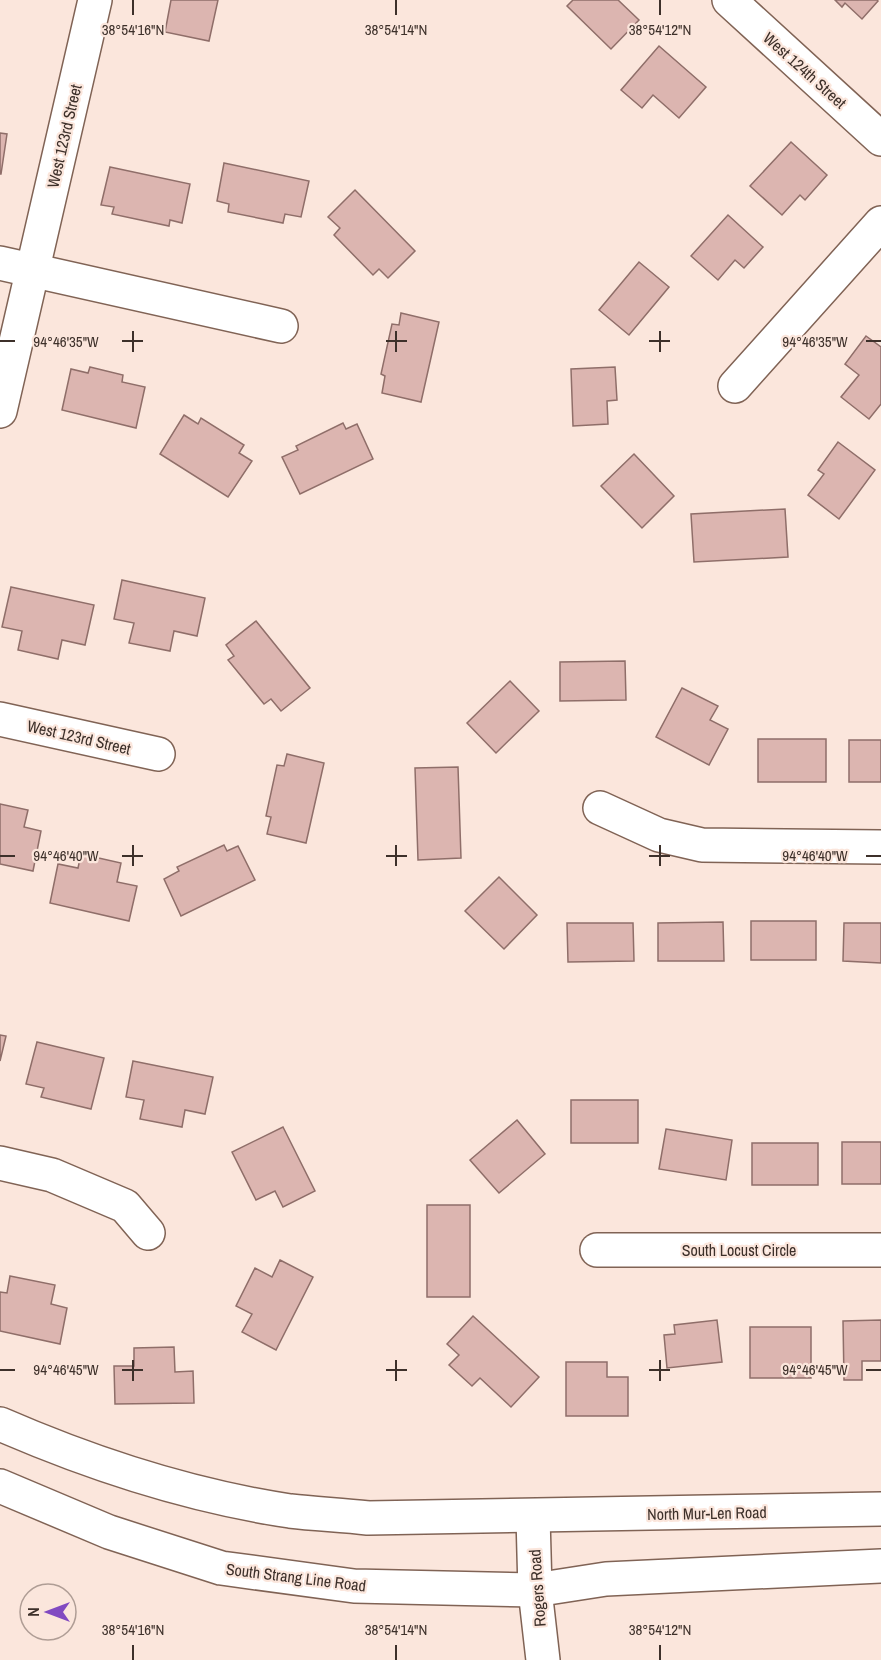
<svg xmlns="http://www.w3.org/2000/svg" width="881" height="1660" viewBox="0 0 881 1660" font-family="'Archivo Narrow',sans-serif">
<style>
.building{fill:#dcb5b0;stroke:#8f6e69;stroke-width:1.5}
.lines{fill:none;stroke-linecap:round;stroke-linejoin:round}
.street-casing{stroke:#806355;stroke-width:36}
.secondary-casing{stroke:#806355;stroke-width:36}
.street{stroke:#fff;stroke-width:33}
.secondary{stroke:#fff;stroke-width:33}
.ticks{fill:none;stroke:#3d302a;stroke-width:2}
.labels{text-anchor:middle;stroke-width:4.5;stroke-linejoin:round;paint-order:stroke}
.street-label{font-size:16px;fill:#3d302a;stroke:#fbe6dc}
.ticks-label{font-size:15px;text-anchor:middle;fill:#3d302a;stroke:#fbe6dc;stroke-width:4.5;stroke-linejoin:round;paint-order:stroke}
</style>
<rect width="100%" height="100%" fill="#fbe6dc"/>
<g class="building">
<polygon points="171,0 218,0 209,41 165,32"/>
<polygon points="573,0 618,0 639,20 611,49 567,6"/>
<polygon points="835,0 877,0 878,1 862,19 845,3 842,7"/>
<polygon points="659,46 706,87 679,118 653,95 642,108 621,90"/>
<polygon points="0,133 7,134 1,174 0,174"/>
<polygon points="791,142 827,175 805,200 800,195 782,215 750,186"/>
<polygon points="224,163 309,181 301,217 285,214 283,223 228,212 229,204 217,201"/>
<polygon points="110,167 190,184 182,223 170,220 169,226 112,214 114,207 101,205"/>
<polygon points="355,190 415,251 388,278 379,269 373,275 334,235 340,228 328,217"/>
<polygon points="728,215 763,247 744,268 735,260 718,280 691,256"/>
<polygon points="639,262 669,287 629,335 599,310"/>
<polygon points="401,313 439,322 421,402 382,393 385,376 381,374 392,324 399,325"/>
<polygon points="866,336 881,347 881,404 869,419 841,397 859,375 845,364"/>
<polygon points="90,367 123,375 122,382 145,387 136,428 62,410 71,369 88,373"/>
<polygon points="615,367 617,400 607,401 608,424 573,426 571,369"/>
<polygon points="184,415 198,424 201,418 244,445 239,453 252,461 228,497 160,454"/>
<polygon points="343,423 346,429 357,424 373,459 300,494 282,457 298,450 296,446"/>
<polygon points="838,442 875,470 839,519 808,495 824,474 818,470"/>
<polygon points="634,454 674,496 642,528 601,486"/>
<polygon points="785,509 788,557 694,562 691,514"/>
<polygon points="122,580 205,598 197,636 174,631 170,651 129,643 134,623 114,619"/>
<polygon points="11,587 94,605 85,645 62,640 58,659 18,650 22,631 2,627"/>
<polygon points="256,621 310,688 281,711 271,699 264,704 228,660 234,656 226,645"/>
<polygon points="625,661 626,700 560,701 560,662"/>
<polygon points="510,681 539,711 496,753 467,723"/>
<polygon points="682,688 718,706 710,720 728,729 709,765 656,737"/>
<rect x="758" y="739" width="68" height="43"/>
<rect x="849" y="740" width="32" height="42"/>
<polygon points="287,754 324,763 306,843 267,834 271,817 266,816 277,765 284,766"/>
<polygon points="458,767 461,858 418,860 415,768"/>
<polygon points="0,804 28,810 24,827 41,831 33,871 0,864"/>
<polygon points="224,845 227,851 238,846 255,880 181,916 164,879 179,871 177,867"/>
<polygon points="81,854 121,863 117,882 137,886 129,921 50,903 58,864 78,868"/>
<polygon points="499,877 537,915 504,949 465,911"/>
<rect x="751" y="921" width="65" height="39"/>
<polygon points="723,922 724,961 658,961 658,923"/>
<polygon points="567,923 633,923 634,961 568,962"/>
<polygon points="844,923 881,923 881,963 843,961"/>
<polygon points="0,1035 6,1036 0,1061"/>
<polygon points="37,1042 104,1058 91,1109 41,1097 44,1088 26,1084"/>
<polygon points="133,1061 213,1077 205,1114 185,1110 182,1127 140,1119 144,1100 126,1097"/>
<rect x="571" y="1100" width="67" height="43"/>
<polygon points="517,1120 545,1154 499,1193 470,1160"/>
<polygon points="283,1127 315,1191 283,1207 275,1191 256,1200 232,1152"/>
<polygon points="666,1129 732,1140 726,1180 659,1169"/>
<rect x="842" y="1142" width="39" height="42"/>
<rect x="752" y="1143" width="66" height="42"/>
<rect x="427" y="1205" width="43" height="92"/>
<polygon points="280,1260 313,1277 276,1350 242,1332 252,1314 236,1306 255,1268 272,1277"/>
<polygon points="10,1276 55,1285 51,1304 67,1308 60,1344 0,1331 0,1292 7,1293"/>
<polygon points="473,1316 539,1377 511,1407 480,1378 472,1386 449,1365 459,1355 447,1344"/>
<polygon points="717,1320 722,1362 667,1368 664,1335 675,1334 674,1325"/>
<polygon points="881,1320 881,1361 862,1361 862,1380 844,1380 843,1321"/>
<rect x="750" y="1327" width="61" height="51"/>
<polygon points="174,1347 175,1372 193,1371 194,1403 115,1404 114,1366 134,1366 134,1348"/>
<polygon points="566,1362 607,1362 607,1377 628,1377 628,1416 566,1416"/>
</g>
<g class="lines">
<defs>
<g id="street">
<polyline points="729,0 881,139"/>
<polyline points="0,263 281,326"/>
<polyline points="735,386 881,223"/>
<polyline points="0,719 158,754"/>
<polyline points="600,808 659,835 702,845 881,847"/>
<polyline points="0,1163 52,1175 125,1206 148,1233"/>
<polyline points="597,1250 881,1250"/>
</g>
<g id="secondary">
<polyline points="0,411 95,0"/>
<path d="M0 1424C92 1464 190 1496 290 1511 316 1514 342 1515 368 1518L881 1509"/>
<polyline points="0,1486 109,1532 221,1568 354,1586 535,1590 606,1579 881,1566"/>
<polyline points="533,1517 535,1590 543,1660"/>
</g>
</defs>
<use href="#street" class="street-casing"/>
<use href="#secondary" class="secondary-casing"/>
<use href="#street" class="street"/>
<use href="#secondary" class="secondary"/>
</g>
<path class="ticks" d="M133 0V15M396 0V15M660 0V15M133 331V352M396 331V352M660 331V352M0 341H15M122 341H143M386 341H407M649 341H670M866 341H881M133 845V866M396 845V866M660 845V866M0 856H15M122 856H143M386 856H407M649 856H670M866 856H881M133 1360V1381M396 1360V1381M660 1360V1381M0 1370H15M122 1370H143M386 1370H407M649 1370H670M866 1370H881M133 1645V1660M396 1645V1660M660 1645V1660"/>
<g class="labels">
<g class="street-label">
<text transform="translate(805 70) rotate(42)" y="6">West 124th Street</text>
<text transform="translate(64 136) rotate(-77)" y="6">West 123rd Street</text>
<text transform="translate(79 737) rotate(13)" y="6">West 123rd Street</text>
<text x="739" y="1256">South Locust Circle</text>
<text transform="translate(707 1513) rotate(-1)" y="6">North Mur-Len Road</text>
<text transform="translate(296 1577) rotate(7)" y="6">South Strang Line Road</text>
<text transform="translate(537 1588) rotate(-94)" y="6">Rogers Road</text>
</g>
</g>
<g class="ticks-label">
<text x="133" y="35">38°54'16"N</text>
<text x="396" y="35">38°54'14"N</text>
<text x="660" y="35">38°54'12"N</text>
<text x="815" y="347">94°46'35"W</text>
<text x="66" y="347">94°46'35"W</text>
<text x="815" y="861">94°46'40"W</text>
<text x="66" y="861">94°46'40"W</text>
<text x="66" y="1375">94°46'45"W</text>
<text x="815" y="1375">94°46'45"W</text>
<text x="133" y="1635">38°54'16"N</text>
<text x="396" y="1635">38°54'14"N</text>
<text x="660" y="1635">38°54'12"N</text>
</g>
<g transform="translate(48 1612) rotate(270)"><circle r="28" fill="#fbe6dc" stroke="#af9d95" stroke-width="1.5"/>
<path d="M0-4.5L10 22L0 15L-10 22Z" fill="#814ac1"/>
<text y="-9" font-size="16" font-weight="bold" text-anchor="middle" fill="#3d302a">N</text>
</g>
</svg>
